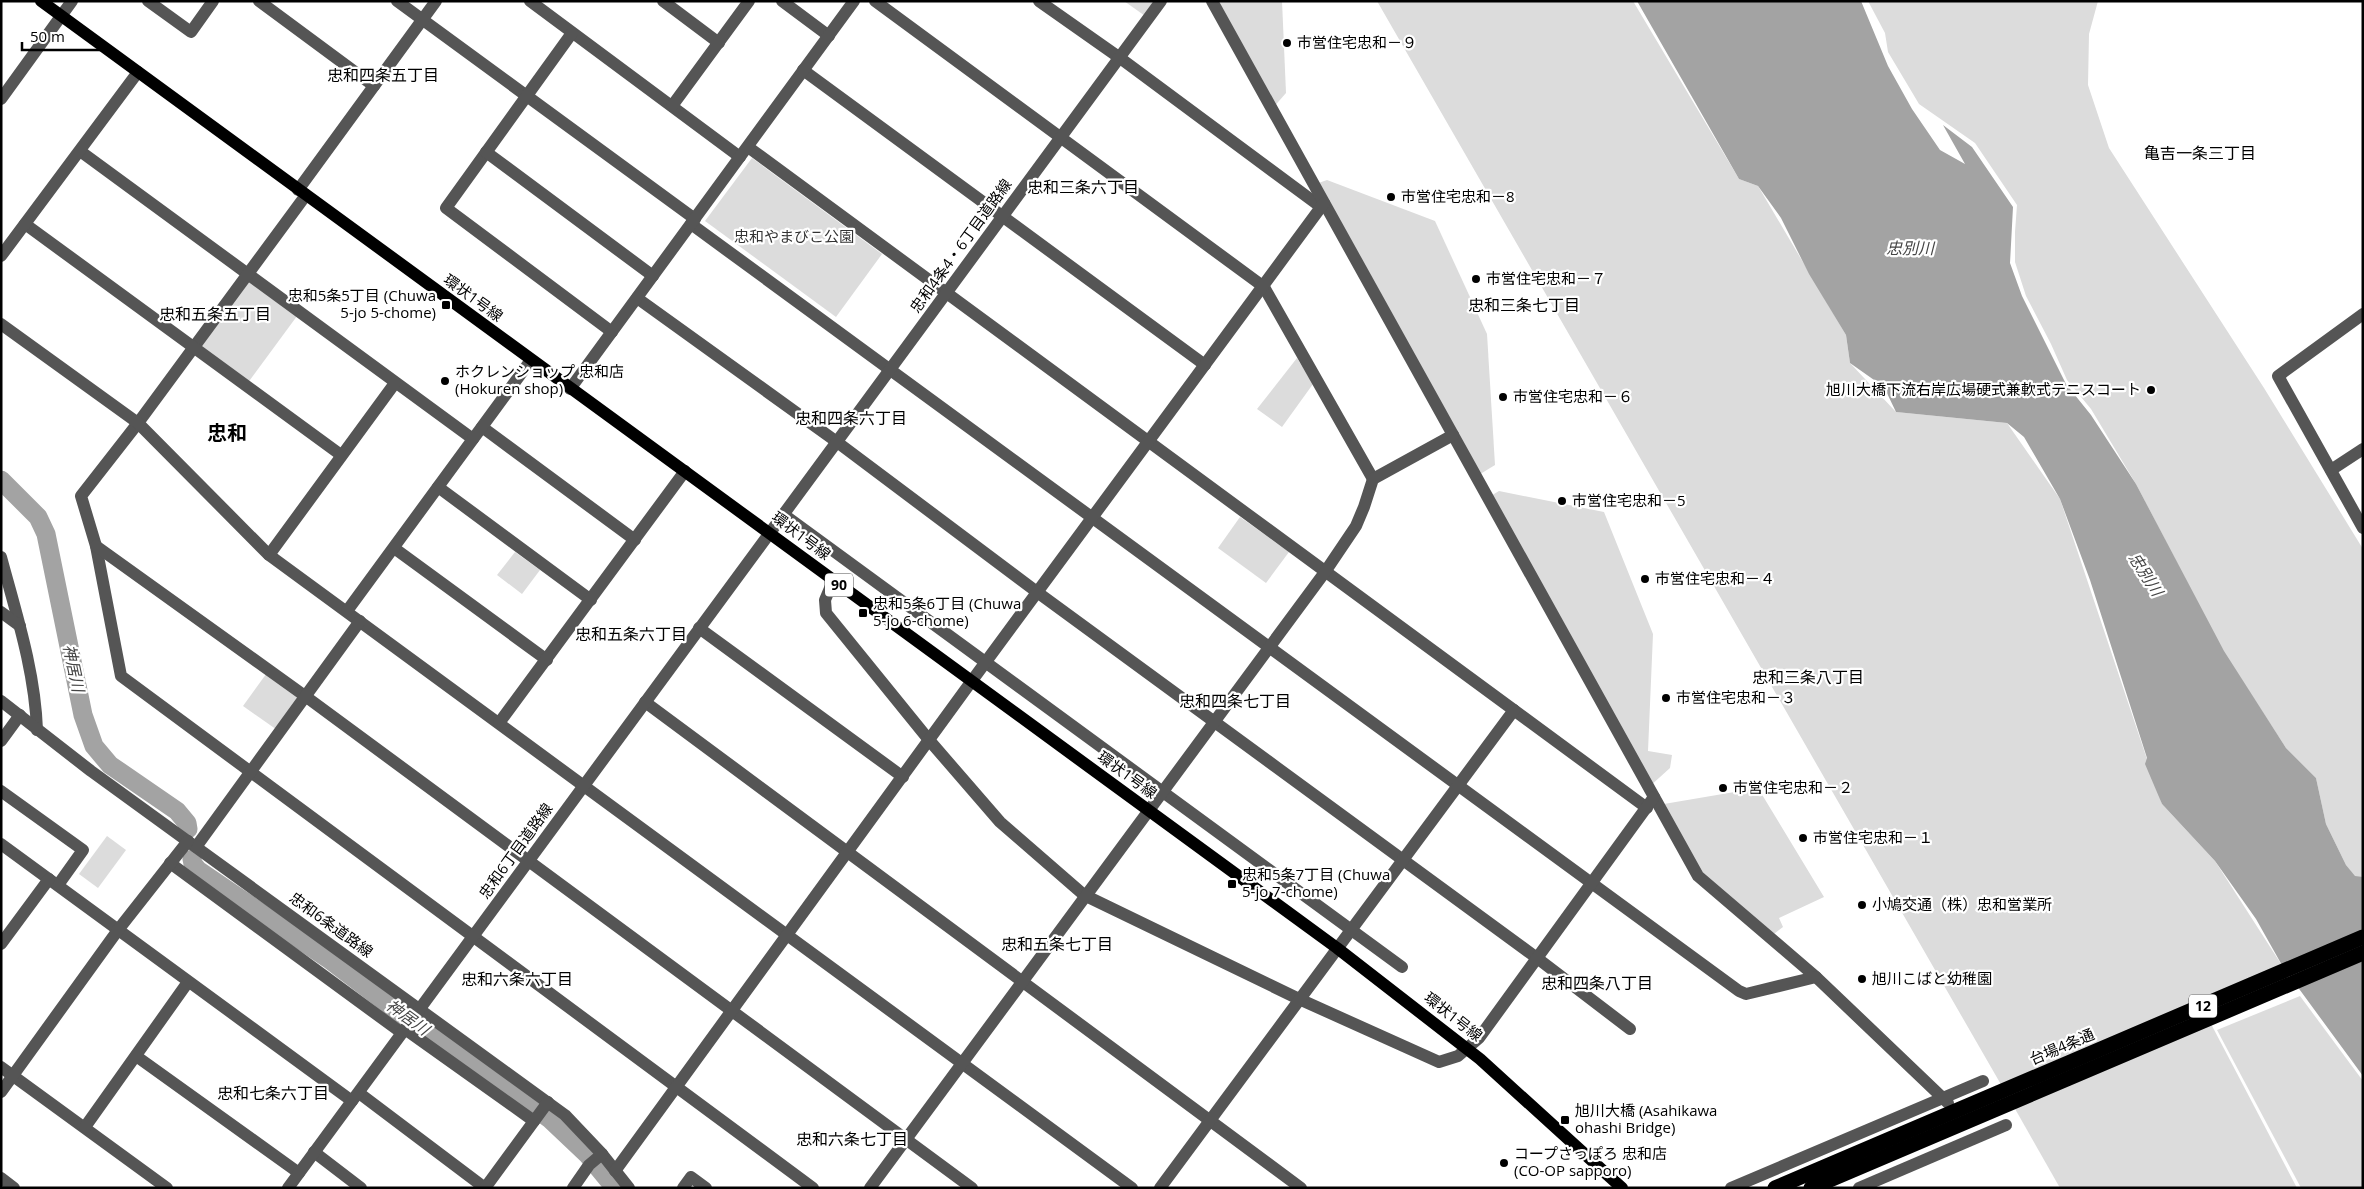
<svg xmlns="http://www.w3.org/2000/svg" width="2364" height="1189" viewBox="0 0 2364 1189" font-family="'Open Sans','Noto Sans JP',sans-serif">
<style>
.green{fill:#dcdcdc}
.water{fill:#a3a3a3}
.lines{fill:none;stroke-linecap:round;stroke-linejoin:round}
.river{stroke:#a3a3a3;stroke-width:19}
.minor{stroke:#555;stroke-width:12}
.major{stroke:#000;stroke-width:12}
.highway{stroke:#000;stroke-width:15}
.poi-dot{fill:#000;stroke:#fff;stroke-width:2}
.labels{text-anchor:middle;stroke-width:4.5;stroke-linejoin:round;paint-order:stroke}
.shield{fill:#fff;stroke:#4c4c4c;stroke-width:1}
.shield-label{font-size:14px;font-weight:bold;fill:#000}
.poi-label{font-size:15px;fill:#000;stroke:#fff;text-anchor:start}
.park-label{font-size:15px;fill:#333;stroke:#fff}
.street-label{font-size:15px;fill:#000;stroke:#fff}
.neighbourhood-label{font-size:16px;fill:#000;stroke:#fff}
.water-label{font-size:16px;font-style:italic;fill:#444;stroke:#fff}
.district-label{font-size:20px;font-weight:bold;fill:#000;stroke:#fff}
</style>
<rect width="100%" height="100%" fill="#fff"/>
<g class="green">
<polygon points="1124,1 1161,1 1148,18"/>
<polygon points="1212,1 1282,1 1286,93 1272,109"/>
<polygon points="1377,1 1633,1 1739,179 1758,186 1846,335 1850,363 1896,412 2007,423 2060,499 2162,804 2215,861 2283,967 2003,1088"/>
<polygon points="1868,1 2098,1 2089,34 2088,85 2109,148 2264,388 2363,549 2363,877 2355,877 2346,865 2326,824 2316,778 2286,748 2223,651 2136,484 2091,409 2067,380 2051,344 2026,296 2015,262 2015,232 2017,205 1975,143 1919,104 1888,52 1885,33"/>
<polygon points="752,158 882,254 836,317 705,221"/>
<polygon points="1327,180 1435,221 1487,334 1495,465 1477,476 1313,185"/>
<polygon points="248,275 300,312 247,384 195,347"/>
<polygon points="1297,358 1313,384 1282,427 1257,409"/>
<polygon points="1499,491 1604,512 1653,634 1648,751 1672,755 1670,768 1649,787 1489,497"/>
<polygon points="1240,517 1289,552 1266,583 1218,548"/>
<polygon points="515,552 540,570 522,594 497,575"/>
<polygon points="269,670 305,696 280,732 243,706"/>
<polygon points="1758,788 1824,897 1779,918 1783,927 1770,937 1698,876 1658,805"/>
<polygon points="107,836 126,850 98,888 79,874"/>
<polygon points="2300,996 2363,1081 2363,1188 2301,1188 2217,1030"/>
<polygon points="2210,1022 2297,1188 2060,1188 2014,1107"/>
</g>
<polygon class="water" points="1637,1 1861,1 1888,66 1912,109 1940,150 1965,164 1943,125 1972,147 2013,207 2010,263 2022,296 2066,384 2091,415 2136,484 2224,651 2286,748 2316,778 2326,824 2346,865 2355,876 2363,877 2363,1076 2283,967 2256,919 2215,861 2162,804 2145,764 2147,758 2090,580 2060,499 2024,437 2007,423 1896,412 1884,387 1850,363 1846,335 1809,274 1781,218 1758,186 1739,179"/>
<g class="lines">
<g class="river">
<polyline points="1,480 38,517 46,534 83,715 94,746 110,765 177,811 187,823 188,829"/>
<polyline points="192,859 193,864 198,870 330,960 400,1013 460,1053 550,1119 587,1154 615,1188"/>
</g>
<g class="minor">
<polyline points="148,1 191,32 213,1"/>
<polyline points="259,1 374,86"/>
<polyline points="397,1 695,219"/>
<polyline points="530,1 740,157"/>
<polyline points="663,1 719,43"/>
<polyline points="782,1 829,36"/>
<polyline points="875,1 1264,287 1373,479"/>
<polyline points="1039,1 1120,58 1321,207"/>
<polyline points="1212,1 1698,876 1816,977 1948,1103"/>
<polyline points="572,33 446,208 612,332"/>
<polyline points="803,70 1205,365"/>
<polyline points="1,99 72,1"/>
<polyline points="672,106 749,1"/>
<polyline points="748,147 1647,808"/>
<polyline points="80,151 473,439"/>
<polyline points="486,152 653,276"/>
<polyline points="298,190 436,1"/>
<polyline points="306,195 138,423 81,496 96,546 121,676 813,1188"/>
<polyline points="25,224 341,455"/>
<polyline points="691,224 1739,991 1746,994 1816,977"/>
<polyline points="1,256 138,72"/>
<polyline points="637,298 837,442 1037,592 1537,958 1630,1029"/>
<polyline points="2363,314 2278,376 2363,528"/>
<polyline points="1,324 138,423 269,555 1132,1188"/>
<polyline points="570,389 854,1"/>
<polyline points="482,427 635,540"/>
<polyline points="2331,470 2363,449"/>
<polyline points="438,487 591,600"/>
<polyline points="783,514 1402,967"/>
<polyline points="96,546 305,696 972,1188"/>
<polyline points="394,548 547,660"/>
<polyline points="269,555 395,383"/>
<path d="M1 557C16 613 35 671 37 730"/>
<polyline points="833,581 825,600 826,613 929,740 1000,822 1084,895 1299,999 1439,1062 1458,1056 1479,1038 1654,797"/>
<polyline points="347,611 531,360"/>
<polyline points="1,612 20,626"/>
<polyline points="699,628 903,777"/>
<polyline points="1,701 91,771 565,1115 602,1154 629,1188"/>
<polyline points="645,702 1301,1188"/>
<polyline points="499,723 685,471"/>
<polyline points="1,741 20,715"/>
<polyline points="1,791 83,850 58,885"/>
<polyline points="1,844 352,1101"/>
<polyline points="196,847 360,621"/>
<polyline points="170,863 402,1033"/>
<polyline points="1,944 49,879"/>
<polyline points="405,1029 534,1121"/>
<polyline points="136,1056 299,1173"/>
<polyline points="1,1067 167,1188"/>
<polyline points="1,1092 118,930 188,841"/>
<polyline points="359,1093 485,1188"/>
<polyline points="85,1127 188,982"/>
<polyline points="314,1152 361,1188"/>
<polyline points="615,1171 971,682 1324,203"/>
<polyline points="1,1178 14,1188"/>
<polyline points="288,1188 1161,1"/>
<polyline points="485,1188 548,1102"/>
<polyline points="573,1188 589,1165 602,1154"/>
<polyline points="683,1188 691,1177 706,1188"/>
<polyline points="870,1188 1325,572 1356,526 1364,507 1373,479 1453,435"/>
<polyline points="1160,1188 1514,710"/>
<polyline points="1731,1188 1983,1081"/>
<polyline points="1859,1188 2006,1125"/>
</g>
<polyline class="major" points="41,1 1337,948 1480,1059 1622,1188"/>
<g class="highway">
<polyline points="1775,1188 2363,937"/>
<polyline points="1811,1188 2363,953"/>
</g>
</g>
<g class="poi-dot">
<circle cx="1287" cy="43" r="5"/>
<circle cx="1391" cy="197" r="5"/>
<circle cx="1476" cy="279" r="5"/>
<rect x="441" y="300" width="10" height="10" rx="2.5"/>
<circle cx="445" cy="381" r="5"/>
<circle cx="2151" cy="390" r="5"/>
<circle cx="1503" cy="397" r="5"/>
<circle cx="1562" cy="501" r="5"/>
<circle cx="1645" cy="579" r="5"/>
<rect x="858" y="608" width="10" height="10" rx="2.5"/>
<circle cx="1666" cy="698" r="5"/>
<circle cx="1723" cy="788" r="5"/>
<circle cx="1803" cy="838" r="5"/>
<rect x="1227" y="879" width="10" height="10" rx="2.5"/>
<circle cx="1862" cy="905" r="5"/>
<circle cx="1862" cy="979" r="5"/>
<rect x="1560" y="1115" width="10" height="10" rx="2.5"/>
<circle cx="1504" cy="1163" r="5"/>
</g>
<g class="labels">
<g class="shield">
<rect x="825" y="573.5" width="28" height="23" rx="4"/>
<rect x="2189" y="994.5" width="28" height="23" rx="4"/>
</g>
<g class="shield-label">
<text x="839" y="590">90</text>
<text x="2203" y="1011">12</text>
</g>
<g class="poi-label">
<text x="1297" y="48">市営住宅忠和－９</text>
<text x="1401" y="202">市営住宅忠和－8</text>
<text x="1486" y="284">市営住宅忠和－７</text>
<text x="436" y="301" text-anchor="end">忠和5条5丁目 (Chuwa<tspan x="436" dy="17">5-jo 5-chome)</tspan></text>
<text x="455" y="377">ホクレンショップ 忠和店<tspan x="455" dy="17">(Hokuren shop)</tspan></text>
<text x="2141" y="395" text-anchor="end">旭川大橋下流右岸広場硬式兼軟式テニスコート</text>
<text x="1513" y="402">市営住宅忠和－６</text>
<text x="1572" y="506">市営住宅忠和－5</text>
<text x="1655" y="584">市営住宅忠和－４</text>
<text x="873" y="609">忠和5条6丁目 (Chuwa<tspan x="873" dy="17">5-jo 6-chome)</tspan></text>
<text x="1676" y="703">市営住宅忠和－３</text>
<text x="1733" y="793">市営住宅忠和－２</text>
<text x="1813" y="843">市営住宅忠和－１</text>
<text x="1242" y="880">忠和5条7丁目 (Chuwa<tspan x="1242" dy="17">5-jo 7-chome)</tspan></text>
<text x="1872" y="910">小鳩交通（株）忠和営業所</text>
<text x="1872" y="984">旭川こばと幼稚園</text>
<text x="1575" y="1116">旭川大橋 (Asahikawa<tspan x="1575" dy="17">ohashi Bridge)</tspan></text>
<text x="1514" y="1159">コープさっぽろ 忠和店<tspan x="1514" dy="17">(CO-OP sapporo)</tspan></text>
</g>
<g class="park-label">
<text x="794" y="242">忠和やまびこ公園</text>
</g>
<g class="street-label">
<text transform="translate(961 246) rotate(-54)" y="5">忠和4条4・6丁目道路線</text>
<text transform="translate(473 298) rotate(36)" y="5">環状1号線</text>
<text transform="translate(801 536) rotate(37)" y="5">環状1号線</text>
<text transform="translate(1127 775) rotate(36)" y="5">環状1号線</text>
<text transform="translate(516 851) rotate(-54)" y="5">忠和6丁目道路線</text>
<text transform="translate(331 925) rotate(36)" y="5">忠和6条道路線</text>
<text transform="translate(1453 1017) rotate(38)" y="5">環状1号線</text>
<text transform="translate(2062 1047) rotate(-23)" y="5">台場4条通</text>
</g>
<g class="neighbourhood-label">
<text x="383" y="81">忠和四条五丁目</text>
<text x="2200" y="159">亀吉一条三丁目</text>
<text x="1083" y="193">忠和三条六丁目</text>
<text x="1524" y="311">忠和三条七丁目</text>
<text x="215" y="320">忠和五条五丁目</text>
<text x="851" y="424">忠和四条六丁目</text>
<text x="631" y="640">忠和五条六丁目</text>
<text x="1808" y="683">忠和三条八丁目</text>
<text x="1235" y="707">忠和四条七丁目</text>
<text x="1057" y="950">忠和五条七丁目</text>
<text x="517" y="985">忠和六条六丁目</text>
<text x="1597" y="989">忠和四条八丁目</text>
<text x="273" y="1099">忠和七条六丁目</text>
<text x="852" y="1145">忠和六条七丁目</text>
</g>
<g class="water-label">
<text x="1910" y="254">忠別川</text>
<text transform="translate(2146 574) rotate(57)" y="6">忠別川</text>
<text transform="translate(74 668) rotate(78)" y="6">神居川</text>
<text transform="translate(408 1017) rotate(36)" y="6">神居川</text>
</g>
<g class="district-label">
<text x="227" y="440">忠和</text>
</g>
</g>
<rect width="2364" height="1189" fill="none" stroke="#000000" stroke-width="5"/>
<path d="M22 42v8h79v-8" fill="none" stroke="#000000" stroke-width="2.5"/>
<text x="30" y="42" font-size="15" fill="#000000" stroke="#ffffff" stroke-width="4" paint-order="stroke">50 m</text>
</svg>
